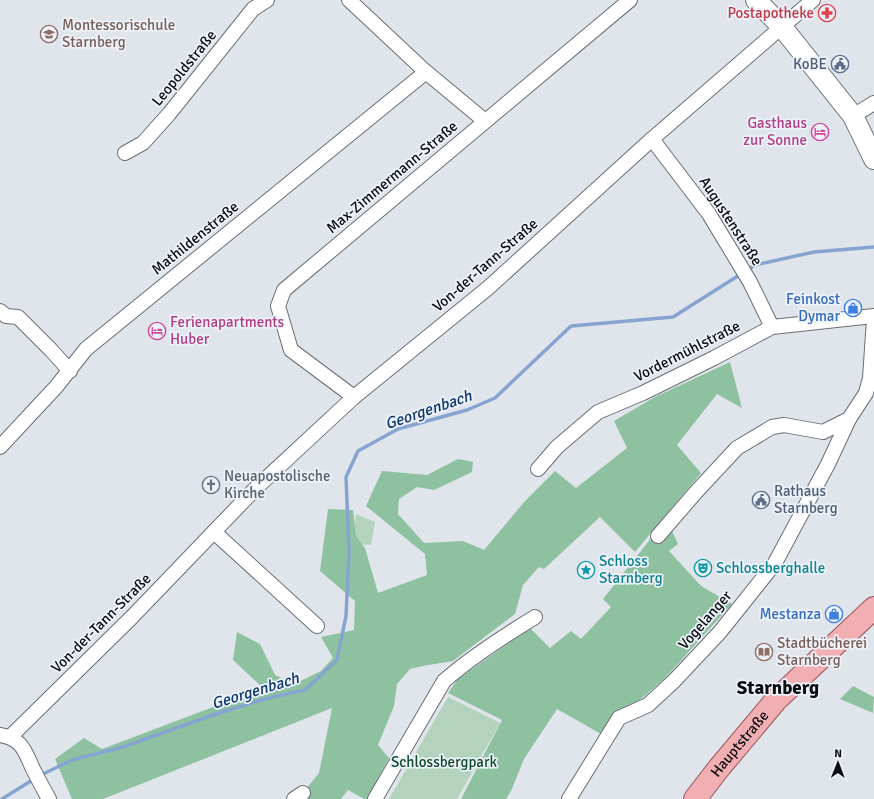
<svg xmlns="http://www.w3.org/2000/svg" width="874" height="799" viewBox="0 0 874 799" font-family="Signika,sans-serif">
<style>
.green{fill:#b4d3bd}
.forest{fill:#8ec19f}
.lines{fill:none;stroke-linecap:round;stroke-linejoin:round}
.stream{stroke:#85a5d0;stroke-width:3.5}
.street-casing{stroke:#696e75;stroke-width:16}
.secondary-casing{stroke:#696e75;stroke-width:22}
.primary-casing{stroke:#9a5459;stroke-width:24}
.street{stroke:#fff;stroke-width:14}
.secondary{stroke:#fff;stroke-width:20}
.primary{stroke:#f1afb3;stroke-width:22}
.labels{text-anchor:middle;stroke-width:3.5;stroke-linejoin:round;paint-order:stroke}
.health-label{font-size:15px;fill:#be3a42;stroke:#edf2fa;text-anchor:end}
.education-label{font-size:15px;fill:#785e54;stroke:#edf2fa;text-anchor:start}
.service-label{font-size:15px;fill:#4e5e75;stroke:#edf2fa;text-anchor:end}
.street-label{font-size:15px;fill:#0a0c0e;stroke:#edf2fa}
.hotel-label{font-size:15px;fill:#b23c85;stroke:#edf2fa;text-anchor:end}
.shop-label{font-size:15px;fill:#366cbe;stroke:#edf2fa;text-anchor:end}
.worship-label{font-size:15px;fill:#5b616d;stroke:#edf2fa;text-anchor:start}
.culture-label{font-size:15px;fill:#0d838f;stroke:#edf2fa;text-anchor:start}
.park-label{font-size:15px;fill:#0f4b2b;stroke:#edf2fa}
.water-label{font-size:16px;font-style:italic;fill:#0b376b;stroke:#edf2fa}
.district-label{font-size:19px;font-weight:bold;fill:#0a0c0e;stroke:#edf2fa}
</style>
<rect width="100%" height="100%" fill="#e0e5ec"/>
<g class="green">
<polygon points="356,514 375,522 371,545 353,544"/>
<polygon points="448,697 500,723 457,799 389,799"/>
</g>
<g class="forest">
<polygon points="730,362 742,408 717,394 677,445 701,473 635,552 600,517 544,569 539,567 523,585 515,614 453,661 423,666 410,669 397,684 394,706 378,745 389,758 367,799 364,799 348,790 341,799 298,799 319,773 332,708 103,799 72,799 55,759 84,738 102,749 263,688 233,660 237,632 260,644 275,675 294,684 321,671 333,658 321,637 354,630 355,601 320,571 328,509 353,510 356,536 365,548 378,593 427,575 425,554 366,506 382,471 427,475 458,459 473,462 472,472 434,490 417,487 399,499 398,514 424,543 463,541 484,550 525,501 555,471 576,488 627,448 614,421 655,397"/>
<polygon points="670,527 678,544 669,551 701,586 732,604 666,677 601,734 557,709 524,759 511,791 506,799 461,799 502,720 448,693 458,679 530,628 550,648 571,631 581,639 611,607 603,599 652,537"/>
<polygon points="853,686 874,697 873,713 840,699"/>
</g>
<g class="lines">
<g class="stream">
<polyline points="746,271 755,265 814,252 874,247"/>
<polyline points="41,775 72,760 123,747 213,715 264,699 305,690 337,660 346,616 349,552 346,477 358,451 398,429 467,410 495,398 571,326 673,317 741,274"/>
<polyline points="2,799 34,779"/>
</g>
<defs>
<g id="street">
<polyline points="349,0 426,72 485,121"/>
<polyline points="853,116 874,103"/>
<polyline points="652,139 709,214 750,282 772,327"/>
<polyline points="125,153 143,143 169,114 253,9 267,0"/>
<polyline points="0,311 6,316 18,317 51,350 70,371"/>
<polyline points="354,397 291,350 278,306 284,290 630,0"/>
<polyline points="0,447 56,387 86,349 426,72"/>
<polyline points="538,469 557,447 598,412 643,393 714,358 772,327 874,316"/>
<polyline points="214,532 317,626"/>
<polyline points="658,536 696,492 737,448 772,427 784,425 823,432 849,419 866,393 870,378 874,319"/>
<path d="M0 735C24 739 25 753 34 771 39 781 44 790 49 799"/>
<polyline points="10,737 132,617 257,487 354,397 488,288 652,139 813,0"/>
<polyline points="294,799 303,793"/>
<path d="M375 799 444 681C471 657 504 636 535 617"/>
<polyline points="569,799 619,718 648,705 674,681 720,632 775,563 828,464 849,419"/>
</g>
<polyline id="secondary" points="756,0 782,27 853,116 874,159"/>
<g id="primary">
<path id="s1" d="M695 799 719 768 776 700 874 608"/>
</g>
</defs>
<use href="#street" class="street-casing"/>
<use href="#secondary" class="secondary-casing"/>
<use href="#primary" class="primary-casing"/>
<use href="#street" class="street"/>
<use href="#secondary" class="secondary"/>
<use href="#primary" class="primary"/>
</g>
<defs>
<symbol id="pharmacy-ring" viewBox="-11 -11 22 22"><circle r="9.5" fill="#edf2fa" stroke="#e0444e" stroke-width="1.5"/><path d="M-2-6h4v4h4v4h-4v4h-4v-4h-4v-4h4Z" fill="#e0444e"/></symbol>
<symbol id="school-ring" viewBox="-11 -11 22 22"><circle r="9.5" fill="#edf2fa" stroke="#8d6e63" stroke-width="1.5"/><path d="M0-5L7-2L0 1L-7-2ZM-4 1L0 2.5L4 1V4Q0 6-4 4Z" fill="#8d6e63"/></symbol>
<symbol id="civic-ring" viewBox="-11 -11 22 22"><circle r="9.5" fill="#edf2fa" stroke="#5c6f8a" stroke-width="1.5"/><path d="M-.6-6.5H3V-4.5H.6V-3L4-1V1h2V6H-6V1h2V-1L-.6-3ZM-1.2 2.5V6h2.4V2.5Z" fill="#5c6f8a"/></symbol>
<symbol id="hotel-ring" viewBox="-11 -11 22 22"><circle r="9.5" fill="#edf2fa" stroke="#d1479c" stroke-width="1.5"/><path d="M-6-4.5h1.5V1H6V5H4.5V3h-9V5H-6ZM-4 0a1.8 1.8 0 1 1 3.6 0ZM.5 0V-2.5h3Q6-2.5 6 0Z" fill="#d1479c"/></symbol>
<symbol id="shop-ring" viewBox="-11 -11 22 22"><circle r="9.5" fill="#edf2fa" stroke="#3f7fe0" stroke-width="1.5"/><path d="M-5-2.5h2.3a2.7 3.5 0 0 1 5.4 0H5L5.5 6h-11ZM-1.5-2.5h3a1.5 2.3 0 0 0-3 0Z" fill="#3f7fe0"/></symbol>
<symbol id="church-ring" viewBox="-11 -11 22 22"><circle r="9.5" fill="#edf2fa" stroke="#6b7280" stroke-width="1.5"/><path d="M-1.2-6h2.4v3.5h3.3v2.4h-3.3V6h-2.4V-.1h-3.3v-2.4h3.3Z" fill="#6b7280"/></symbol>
<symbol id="theatre-ring" viewBox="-11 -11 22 22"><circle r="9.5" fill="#edf2fa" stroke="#0f9aa8" stroke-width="1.5"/><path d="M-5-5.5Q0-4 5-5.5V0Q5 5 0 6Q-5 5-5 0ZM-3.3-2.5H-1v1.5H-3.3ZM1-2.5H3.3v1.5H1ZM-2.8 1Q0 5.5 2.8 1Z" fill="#0f9aa8"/></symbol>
<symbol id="sight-ring" viewBox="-11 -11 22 22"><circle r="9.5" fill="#edf2fa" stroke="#0f9aa8" stroke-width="1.5"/><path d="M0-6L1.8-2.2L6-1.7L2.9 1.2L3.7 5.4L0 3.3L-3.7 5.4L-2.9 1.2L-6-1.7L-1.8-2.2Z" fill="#0f9aa8"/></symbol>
<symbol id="library-ring" viewBox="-11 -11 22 22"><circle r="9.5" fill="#edf2fa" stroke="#8d6e63" stroke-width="1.5"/><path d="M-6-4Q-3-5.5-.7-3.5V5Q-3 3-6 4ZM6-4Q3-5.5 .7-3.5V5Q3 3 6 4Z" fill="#8d6e63"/></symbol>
</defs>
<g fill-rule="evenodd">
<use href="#pharmacy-ring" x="817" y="3" width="20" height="20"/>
<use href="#school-ring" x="39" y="24" width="20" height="20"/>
<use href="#civic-ring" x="830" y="54" width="20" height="20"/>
<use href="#hotel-ring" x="810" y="122" width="20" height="20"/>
<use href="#shop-ring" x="843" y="298" width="20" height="20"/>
<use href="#hotel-ring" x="147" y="321" width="20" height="20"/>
<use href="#church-ring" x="201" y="475" width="20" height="20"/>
<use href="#civic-ring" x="751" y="490" width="20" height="20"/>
<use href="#theatre-ring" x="693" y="558" width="20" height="20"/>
<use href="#sight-ring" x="576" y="560" width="20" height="20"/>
<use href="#shop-ring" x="824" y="604" width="20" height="20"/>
<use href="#library-ring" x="754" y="642" width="20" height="20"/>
</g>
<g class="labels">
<g class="health-label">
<text x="814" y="18">Postapotheke</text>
</g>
<g class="education-label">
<text x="62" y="30">Montessorischule<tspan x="62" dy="17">Starnberg</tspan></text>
<text x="777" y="648">Stadtbücherei<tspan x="777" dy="17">Starnberg</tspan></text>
</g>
<g class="service-label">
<text x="827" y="69">KoBE</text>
<text x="774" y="496" text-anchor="start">Rathaus<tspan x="774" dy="17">Starnberg</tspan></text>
</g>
<g class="street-label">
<text transform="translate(184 68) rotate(-51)" y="5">Leopoldstraße</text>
<text transform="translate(392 177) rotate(-40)" y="5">Max-Zimmermann-Straße</text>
<text transform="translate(731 221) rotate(57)" y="5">Augustenstraße</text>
<text transform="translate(195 238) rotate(-39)" y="5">Mathildenstraße</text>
<text transform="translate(485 265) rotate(-41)" y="5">Von-der-Tann-Straße</text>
<text transform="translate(687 351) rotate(-27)" y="5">Vordermühlstraße</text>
<text transform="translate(705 620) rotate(-49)" y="5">Vogelanger</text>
<text transform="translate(101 623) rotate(-45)" y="5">Von-der-Tann-Straße</text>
<text dy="5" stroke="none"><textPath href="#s1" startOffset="71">Hauptstraße</textPath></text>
</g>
<g class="hotel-label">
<text x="807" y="128">Gasthaus<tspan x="807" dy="17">zur Sonne</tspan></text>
<text x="170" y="327" text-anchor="start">Ferienapartments<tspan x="170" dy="17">Huber</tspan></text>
</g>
<g class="shop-label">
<text x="840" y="304">Feinkost<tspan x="840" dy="17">Dymar</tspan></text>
<text x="821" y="619">Mestanza</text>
</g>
<g class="worship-label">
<text x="224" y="481">Neuapostolische<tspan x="224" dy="17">Kirche</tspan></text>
</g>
<g class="culture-label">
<text x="599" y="566">Schloss<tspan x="599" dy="17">Starnberg</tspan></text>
<text x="716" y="573">Schlossberghalle</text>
</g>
<g class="park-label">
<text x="444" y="767">Schlossbergpark</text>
</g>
<g class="water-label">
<text transform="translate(428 409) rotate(-19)" y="6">Georgenbach</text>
<text transform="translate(255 690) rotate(-17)" y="6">Georgenbach</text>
</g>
<g class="district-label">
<text x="778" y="694">Starnberg</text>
</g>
</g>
<g transform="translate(838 763) rotate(1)" stroke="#edf2fa" stroke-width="3" paint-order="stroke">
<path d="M0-3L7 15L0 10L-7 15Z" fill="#0a0c0e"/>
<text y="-6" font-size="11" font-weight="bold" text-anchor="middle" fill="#0a0c0e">N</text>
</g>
</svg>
